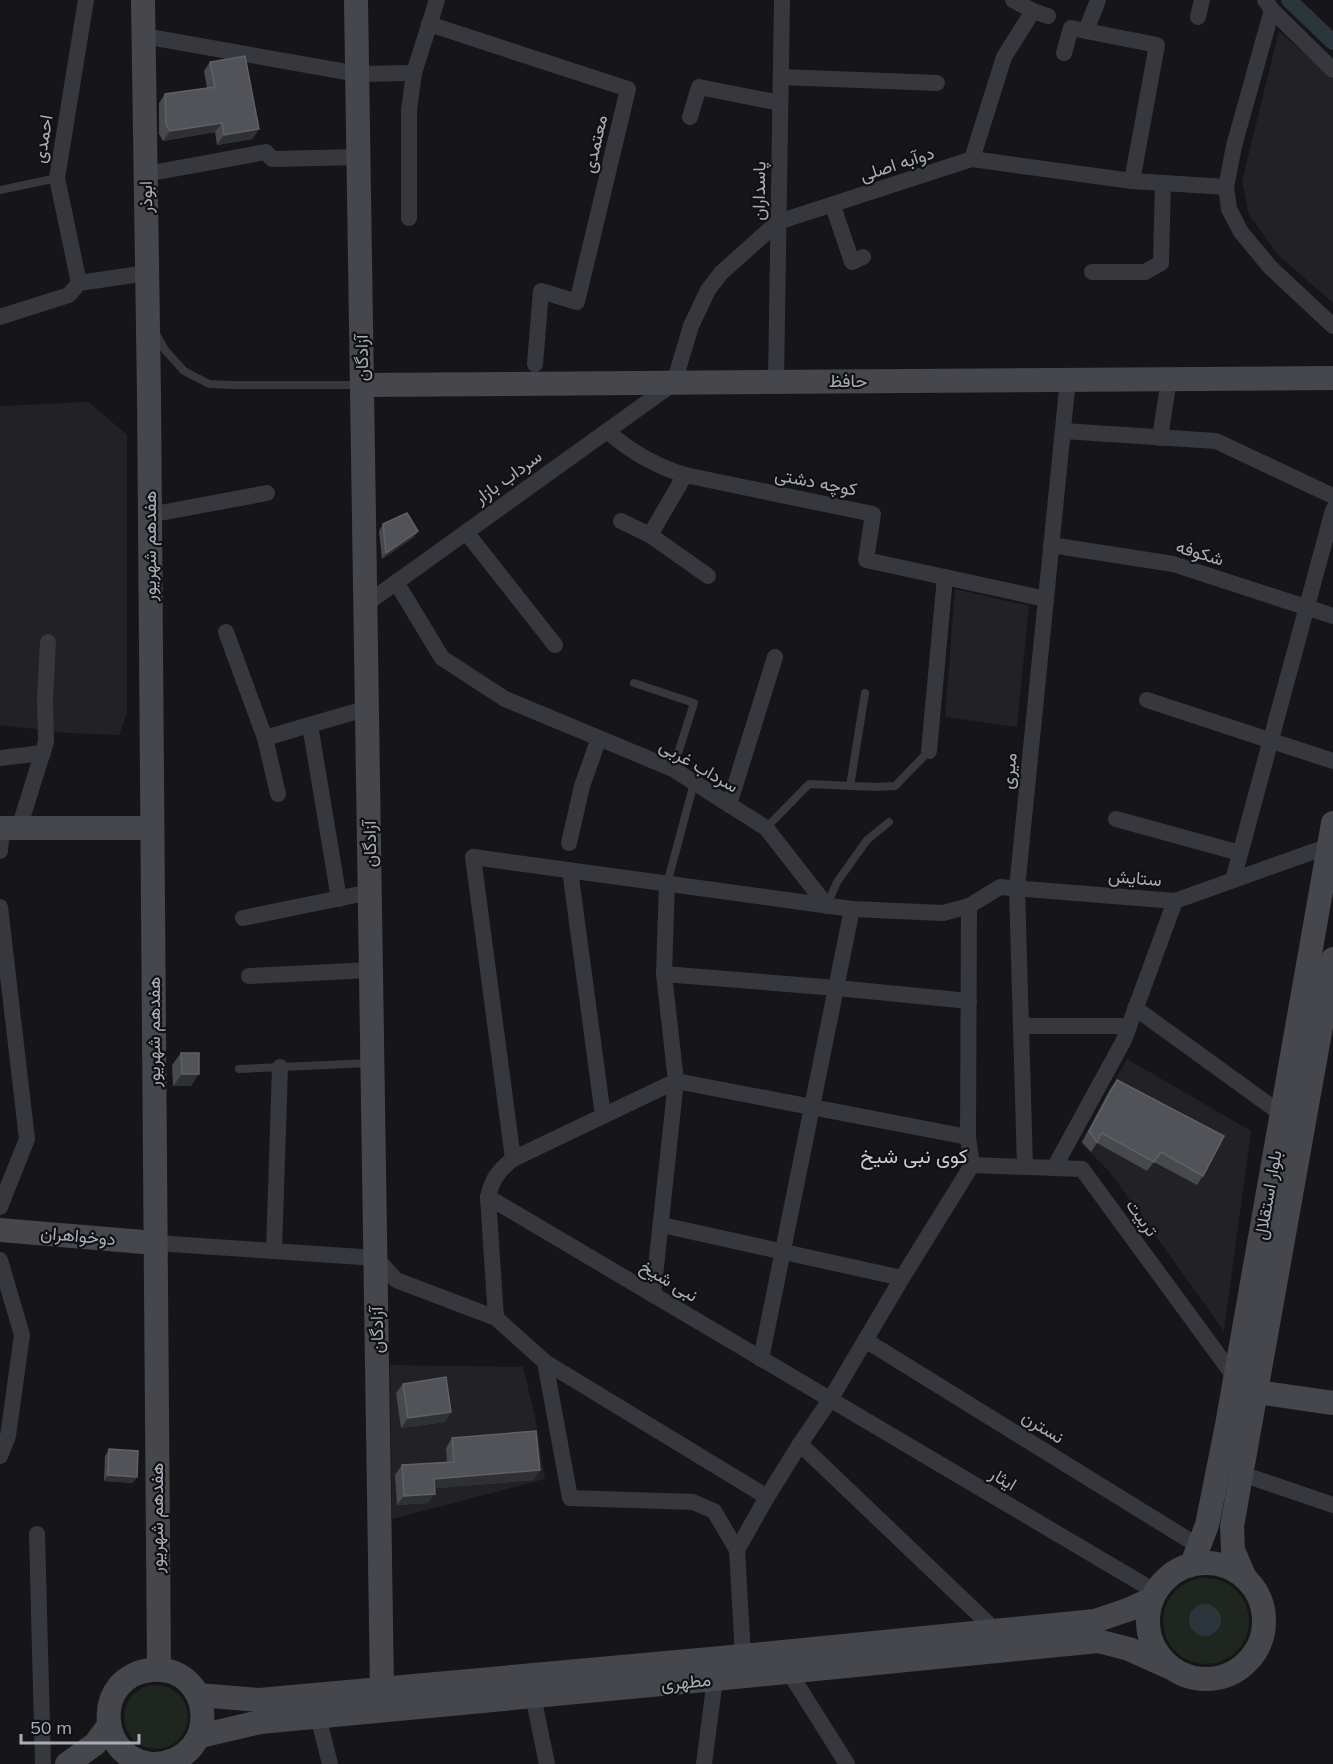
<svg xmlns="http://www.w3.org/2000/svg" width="1333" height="1764" viewBox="0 0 1333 1764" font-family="Mulish,Vazirmatn,sans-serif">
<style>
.built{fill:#222225}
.green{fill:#1e261f}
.water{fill:#2c353c}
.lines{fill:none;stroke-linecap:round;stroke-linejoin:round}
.canal{stroke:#2c353c;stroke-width:16}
.lane{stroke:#37383d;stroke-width:8}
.street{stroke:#37383d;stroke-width:16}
.secondary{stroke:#45474d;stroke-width:24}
.wall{fill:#47494d}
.shaded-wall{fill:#2f3033}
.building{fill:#525359;stroke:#5f6168;stroke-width:1.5}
.labels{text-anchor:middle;stroke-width:4.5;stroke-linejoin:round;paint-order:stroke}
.street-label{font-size:18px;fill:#a8adb8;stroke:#111113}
.neighbourhood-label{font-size:20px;fill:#c9ccd4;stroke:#111113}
</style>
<rect width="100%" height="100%" fill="#161618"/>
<g class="built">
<polygon points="1279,31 1333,79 1333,303 1279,256 1249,215 1242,181"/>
<polygon points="89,402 127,435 127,713 119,735 67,733 0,725 0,406"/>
<polygon points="955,589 1029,606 1017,727 945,717"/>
<polygon points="1127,1059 1251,1131 1224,1331 1109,1171 1081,1143"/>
<polygon points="390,1365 523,1367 535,1417 545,1479 392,1519"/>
</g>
<g class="green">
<circle cx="1206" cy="1621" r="43"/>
<circle cx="156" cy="1717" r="32"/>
</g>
<circle class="water" cx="1205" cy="1620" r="16"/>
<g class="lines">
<polyline class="canal" points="1289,0 1333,42"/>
<g class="lane">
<polyline points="0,190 57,178"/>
<polyline points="155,332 165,350 184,371 209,384 232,385 359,385"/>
<polyline points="634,683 694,703 673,769"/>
<polyline points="850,786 865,693"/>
<polyline points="766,828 809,784 876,787 895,786 929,751"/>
<polyline points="667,884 694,783"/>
<polyline points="827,905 837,882 867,840 889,822"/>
<polyline points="239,1069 369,1063"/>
</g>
<g class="street">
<polyline points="1013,0 1033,11 1048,16"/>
<polyline points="1265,0 1272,10 1333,70"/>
<polyline points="1272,10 1234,146 1226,187 1229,209 1241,232 1270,267 1333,326"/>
<polyline points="1198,17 1202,0"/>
<polyline points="429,24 628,89 577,302 541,291 535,364"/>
<polyline points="1086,31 1098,0"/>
<polyline points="144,36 358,74 414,73 437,0"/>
<polyline points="1064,53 1071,28 1157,45 1132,181"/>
<polyline points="781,77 937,83"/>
<polyline points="690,117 699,87 780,103"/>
<polyline points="972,159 1004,57 1033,11"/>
<polyline points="146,174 266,152 272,159 359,157"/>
<polyline points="833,206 852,262 863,257"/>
<polyline points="409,218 409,110 414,73"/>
<polyline points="1092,272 1145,272 1161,263 1163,183"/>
<polyline points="79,283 57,178 86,0"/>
<polyline points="0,317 69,295 79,283 147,273"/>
<polyline points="776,382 782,0"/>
<path d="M607 431C631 452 655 466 685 475L873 514 866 560 1046 599"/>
<polyline points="1063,431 1216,441 1333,496"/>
<polyline points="1160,438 1169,379"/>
<polyline points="149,515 267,493"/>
<polyline points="621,521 650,535 708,576"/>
<polyline points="466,532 555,645"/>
<polyline points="650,535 685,475"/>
<polyline points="1051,545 1173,564 1333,616"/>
<polyline points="396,582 442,658 505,699 673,769 766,828 827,906"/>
<polyline points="366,604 674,383 691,326 708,290 721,273 778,222 972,159 1132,181 1226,187"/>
<polyline points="226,632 265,738 278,794"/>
<polyline points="1147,700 1333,761"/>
<polyline points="310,725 339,899"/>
<polyline points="265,738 368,708"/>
<polyline points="929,751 945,577"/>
<polyline points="0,758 43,753"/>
<polyline points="729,805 775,657"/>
<polyline points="1116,819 1240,853"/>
<polyline points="19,828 46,742 45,699 48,642"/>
<polyline points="569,843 582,786 599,738"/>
<polyline points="0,851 2,828"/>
<polyline points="570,870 603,1116"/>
<polyline points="1233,880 1333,510"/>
<polyline points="969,906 968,1137 972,1165"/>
<polyline points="0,907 27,1139 0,1207"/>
<polyline points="243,918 370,892"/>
<polyline points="664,974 837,988 969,1001"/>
<polyline points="249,976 371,970"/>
<polyline points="1135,1008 1283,1115"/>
<polyline points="1021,1026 1129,1026"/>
<polyline points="513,1159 473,857 852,909 943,913 969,906 1000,887 1175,901 1329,846"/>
<polyline points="972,1165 1082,1169 1236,1379"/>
<polyline points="1025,1167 1017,888 1068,379"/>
<polyline points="1054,1168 1124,1040 1175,901"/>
<polyline points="488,1197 1156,1592"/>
<polyline points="662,1225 902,1278"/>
<polyline points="155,1243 376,1258 396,1280 496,1318 545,1362 570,1498 693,1502 714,1511 737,1550"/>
<polyline points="274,1251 280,1067"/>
<polyline points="0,1260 22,1335 8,1436 0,1456"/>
<polyline points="653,1295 676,1081 664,974 667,884"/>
<path d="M496 1318 488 1197C492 1179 499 1170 513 1159L676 1081 968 1137"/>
<polyline points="865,1340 1200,1547"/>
<polyline points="761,1359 852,909"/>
<polyline points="545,1362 767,1497"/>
<polyline points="800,1444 995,1630"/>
<polyline points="1242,1474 1333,1505"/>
<polyline points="37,1534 43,1764"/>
<polyline points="743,1656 737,1550 767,1497 800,1444 830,1400 902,1278 972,1165"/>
<polyline points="789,1672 847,1764"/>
<polyline points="533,1696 547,1764"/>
<polyline points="318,1716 330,1764"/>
<polyline points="704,1764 715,1679"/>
</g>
<g class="secondary">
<polyline points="143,0 149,395 159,1669"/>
<polyline points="356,0 382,1689"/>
<polyline points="363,385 1333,378"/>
<polyline points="0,828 152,828"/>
<polyline points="0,1230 155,1243"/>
<polyline points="1257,1392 1333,1403"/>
<circle cx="1206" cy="1621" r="58"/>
<polyline points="1192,1564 1207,1525 1227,1425 1333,823"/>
<polyline points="1244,1576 1233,1550 1232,1526 1333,959"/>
<polyline points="198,1695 259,1700 743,1656 1095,1621 1130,1609 1152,1599"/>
<polyline points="200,1736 260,1722 715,1679 1098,1641 1129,1649 1169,1667"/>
<polyline points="67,1764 95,1744 109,1725"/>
<path d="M151 1764C141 1762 133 1760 125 1753 106 1737 103 1706 119 1686 127 1677 139 1671 151 1670 214 1664 223 1759 156 1764"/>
</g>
</g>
<g class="wall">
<polygon points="210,62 259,129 252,139 217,145 215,132 163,141 159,134 159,103 165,94 207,88 204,71"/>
<polygon points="383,524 418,531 414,537 382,559 379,531"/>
<polygon points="181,1053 191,1086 173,1086 172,1065"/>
<polygon points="1117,1080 1203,1176 1197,1185 1154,1162 1147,1171 1097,1143 1091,1152 1082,1142 1110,1089"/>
<polygon points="403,1384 445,1422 401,1428 396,1393"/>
<polygon points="452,1438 540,1470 533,1480 435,1488 428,1503 397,1505 395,1475 402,1465 447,1462 446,1448"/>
<polygon points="109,1449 133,1483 104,1481 105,1456"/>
</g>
<g class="shaded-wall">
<polygon points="222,123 215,132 163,141 170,131"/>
<polygon points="259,129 252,139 217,145 224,135"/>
<polygon points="418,531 414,537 382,559 386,553"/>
<polygon points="182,1074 199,1074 191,1086 173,1086"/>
<polygon points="451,1412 445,1422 401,1428 408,1418"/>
<polygon points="540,1470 533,1480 428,1489 434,1479"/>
<polygon points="108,1475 137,1477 133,1483 104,1481"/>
<polygon points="435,1494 428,1503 397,1505 404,1496"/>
</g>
<g class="building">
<polygon points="245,56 259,129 224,135 222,123 170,131 166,124 165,94 215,87 210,62"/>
<polygon points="407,513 418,531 386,553 383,524"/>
<polygon points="181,1053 199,1053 199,1074 182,1074"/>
<polygon points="1117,1080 1224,1136 1203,1176 1161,1152 1154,1162 1102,1133 1097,1142 1089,1132"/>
<polygon points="446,1377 451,1412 408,1418 403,1384"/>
<polygon points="536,1431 540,1470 434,1479 435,1494 404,1496 402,1465 454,1462 452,1438"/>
<polygon points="109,1449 138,1451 137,1477 108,1475"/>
</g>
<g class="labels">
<g class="street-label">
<text transform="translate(43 139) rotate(-81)" y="6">احمدی</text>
<text transform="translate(595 144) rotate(-77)" y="6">معتمدی</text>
<text transform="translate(897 164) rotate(-18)" y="6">دوآبه اصلی</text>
<text transform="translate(759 191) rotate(-89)" y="6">پاسداران</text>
<text transform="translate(146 197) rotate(-91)" y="6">ابوذر</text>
<text transform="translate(362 358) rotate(-91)" y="6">آزادگان</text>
<text x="848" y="387">حافظ</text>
<text transform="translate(508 477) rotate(-36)" y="6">سرداب بازار</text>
<text transform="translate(816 482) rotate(11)" y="6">کوچه دشتی</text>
<text transform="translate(150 546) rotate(-90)" y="6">هفدهم شهریور</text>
<text transform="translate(1200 553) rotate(17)" y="6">شکوفه</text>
<text transform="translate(699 766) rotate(30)" y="6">سرداب غربی</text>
<text transform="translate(1009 771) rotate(-84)" y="6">میری</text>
<text transform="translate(370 844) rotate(-91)" y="6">آزادگان</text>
<text transform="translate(1135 878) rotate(5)" y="6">ستایش</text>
<text transform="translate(154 1032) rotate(-90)" y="6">هفدهم شهریور</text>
<text transform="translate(1268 1195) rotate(-80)" y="6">بلوار استقلال</text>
<text transform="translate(1142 1218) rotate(54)" y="6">تربیت</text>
<text transform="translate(78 1236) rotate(5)" y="6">دوخواهران</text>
<text transform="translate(669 1281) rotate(31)" y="6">نبی شیخ</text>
<text transform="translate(377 1330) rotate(-91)" y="6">آزادگان</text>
<text transform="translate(1043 1427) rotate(32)" y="6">نسترن</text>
<text transform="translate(1003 1479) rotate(31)" y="6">ایثار</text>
<text transform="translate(157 1518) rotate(-90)" y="6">هفدهم شهریور</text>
<text transform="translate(686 1682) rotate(-5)" y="6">مطهری</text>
</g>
<g class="neighbourhood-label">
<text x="914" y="1163">کوی نبی شیخ</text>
</g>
</g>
<path d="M21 1734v9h118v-9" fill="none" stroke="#a8adb8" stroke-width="3"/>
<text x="30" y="1734" font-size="18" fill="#a8adb8" stroke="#111113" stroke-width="4.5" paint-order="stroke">50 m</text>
</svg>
